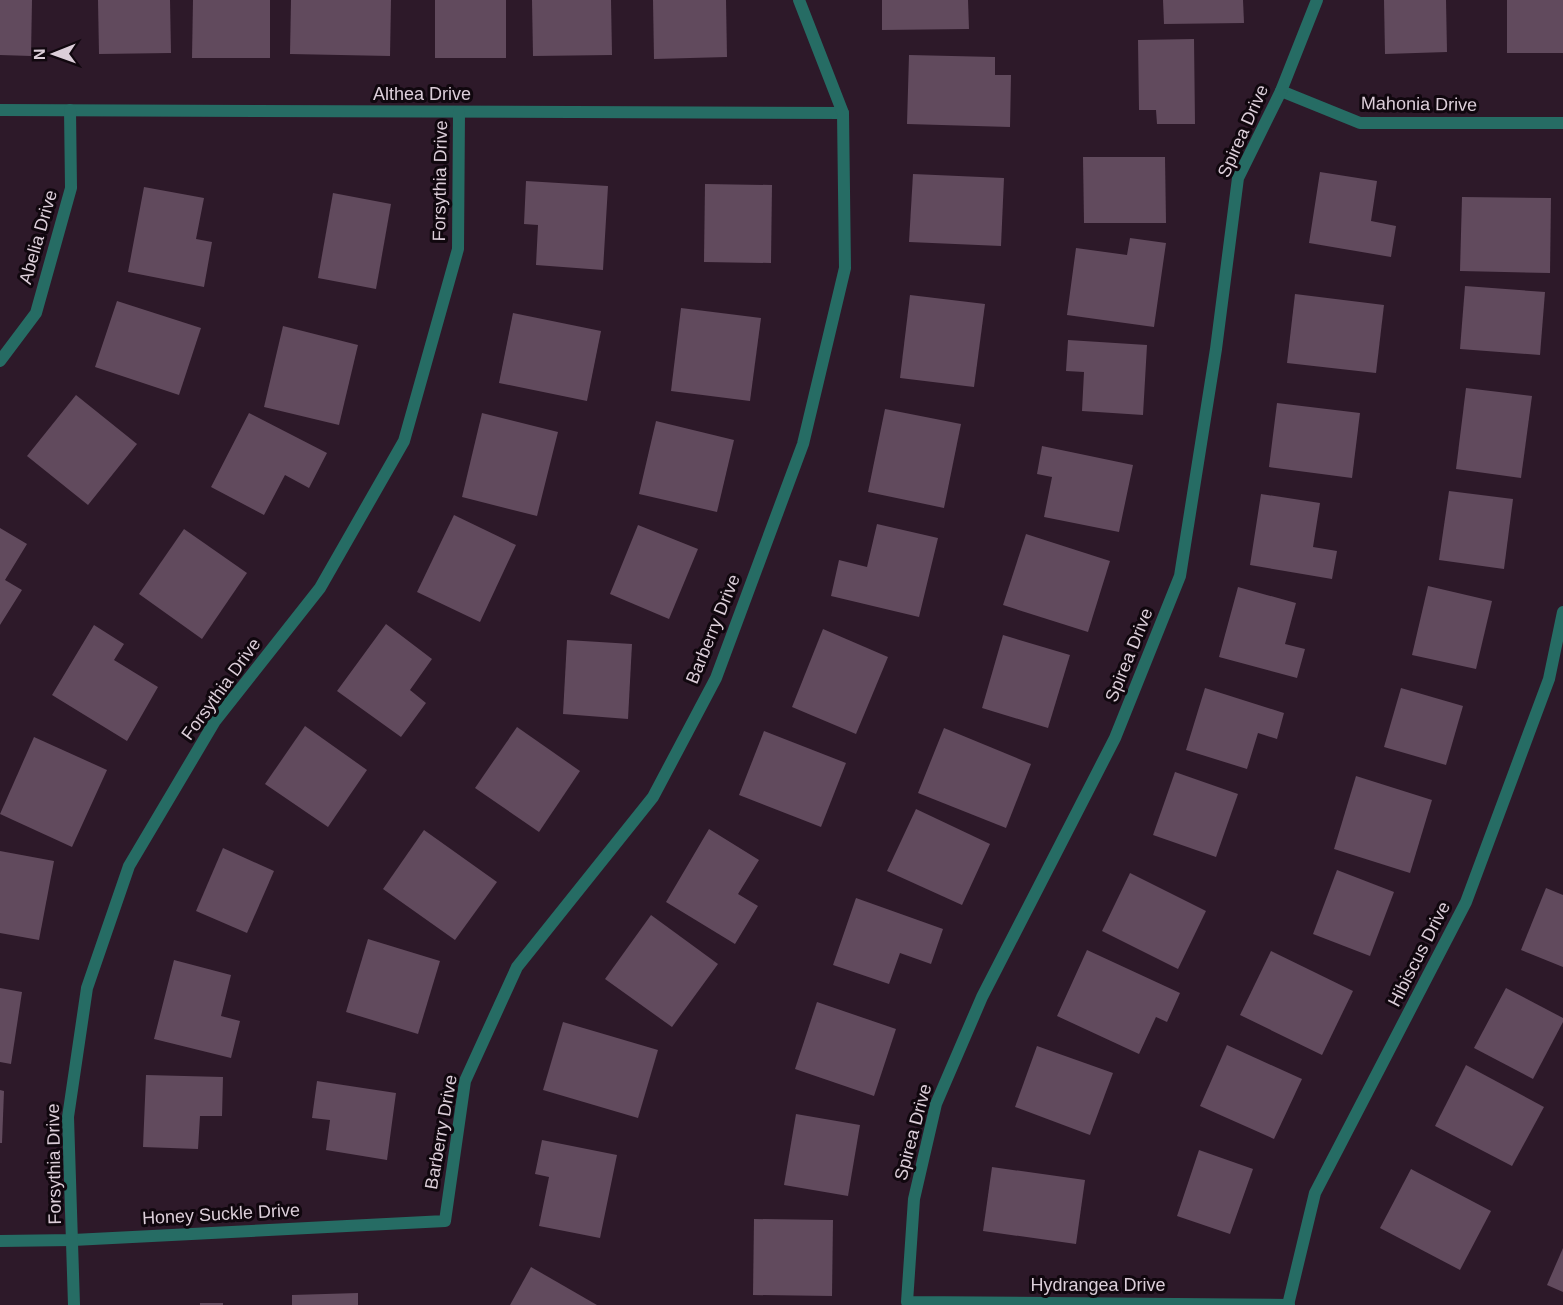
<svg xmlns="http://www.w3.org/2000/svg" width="1563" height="1305" viewBox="0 0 1563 1305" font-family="Arial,sans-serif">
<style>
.building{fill:#614a5d}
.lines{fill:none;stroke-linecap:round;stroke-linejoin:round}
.street{stroke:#266c64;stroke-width:12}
.labels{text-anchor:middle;stroke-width:6;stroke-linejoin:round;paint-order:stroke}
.street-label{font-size:18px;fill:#dcced9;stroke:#10070e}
</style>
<rect width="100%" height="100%" fill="#2d1929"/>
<g class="building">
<polygon points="0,0 32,0 31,56 0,55"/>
<polygon points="98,0 170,0 171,53 99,54"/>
<polygon points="193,0 270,0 270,58 192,58"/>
<polygon points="291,0 391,0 390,56 290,54"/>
<rect x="435" y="0" width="71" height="58"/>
<polygon points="532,0 611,0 612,55 533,56"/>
<polygon points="653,0 726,0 727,57 654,59"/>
<polygon points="882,0 968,0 969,29 882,30"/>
<polygon points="1163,0 1243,0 1244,23 1164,24"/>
<polygon points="1384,0 1446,0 1447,52 1385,54"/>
<rect x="1507" y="0" width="56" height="53"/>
<polygon points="1194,39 1195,124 1157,124 1156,110 1139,110 1138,40"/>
<polygon points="909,55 995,57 995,75 1011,75 1010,127 907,124"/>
<polygon points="1083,157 1165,157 1166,223 1084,223"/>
<polygon points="1320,172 1377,181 1371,221 1396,226 1391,257 1309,243"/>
<polygon points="913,174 1004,178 1001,246 909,242"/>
<polygon points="526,181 608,186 603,270 536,265 538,225 524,224"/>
<polygon points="705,184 772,185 771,263 704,262"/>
<polygon points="144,187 204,198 196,239 212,242 204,287 128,272"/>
<polygon points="333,193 391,204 376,289 318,278"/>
<polygon points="1462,197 1551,198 1550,273 1460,271"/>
<polygon points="1130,238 1166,243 1154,327 1067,315 1076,248 1127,255"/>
<polygon points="1465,286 1545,292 1540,355 1460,349"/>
<polygon points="1295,294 1384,305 1376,373 1287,363"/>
<polygon points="910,295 985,304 974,387 900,378"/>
<polygon points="117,301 201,328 179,395 95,367"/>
<polygon points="681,308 761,318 750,401 671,391"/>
<polygon points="513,313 601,331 587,401 499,383"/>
<polygon points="283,326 358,345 339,425 264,407"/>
<polygon points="1068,340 1147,345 1143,415 1082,411 1084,372 1066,371"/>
<polygon points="1466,388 1532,396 1521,478 1456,469"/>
<polygon points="76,395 137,444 88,505 27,456"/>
<polygon points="1277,403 1360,413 1352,478 1269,467"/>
<polygon points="885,409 961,424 944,508 868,492"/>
<polygon points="249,413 327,453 309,488 285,475 264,515 211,487"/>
<polygon points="482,413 558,432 537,516 462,497"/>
<polygon points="656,421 734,440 717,512 639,494"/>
<polygon points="1042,446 1133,465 1119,532 1044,517 1052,477 1037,474"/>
<polygon points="1449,491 1513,499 1504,569 1439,560"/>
<polygon points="1261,494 1320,503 1313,547 1337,551 1332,579 1250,565"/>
<polygon points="454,515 516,545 480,622 417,592"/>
<polygon points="877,524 938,538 919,617 831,596 839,560 867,567"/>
<polygon points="638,525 698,549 669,619 610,594"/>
<polygon points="0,528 27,544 5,580 22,590 0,625"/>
<polygon points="184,529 247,573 202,639 139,594"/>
<polygon points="1026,534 1110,561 1088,632 1003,605"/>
<polygon points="1428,586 1492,601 1476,669 1412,655"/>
<polygon points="1238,587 1296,603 1285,644 1305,649 1297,678 1219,657"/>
<polygon points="386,624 432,659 410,690 426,703 401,737 337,691"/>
<polygon points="94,625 124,644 114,660 158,687 127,741 52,695"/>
<polygon points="823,629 888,657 856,734 792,707"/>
<polygon points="1003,635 1070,655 1048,728 982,708"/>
<polygon points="567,640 632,644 628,719 563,714"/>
<polygon points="1205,688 1284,713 1277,739 1258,733 1247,769 1186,750"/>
<polygon points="1401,688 1463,706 1446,765 1384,747"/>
<polygon points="305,726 367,770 328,827 265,784"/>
<polygon points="517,727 580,771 539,832 475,788"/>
<polygon points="944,728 1031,764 1006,828 918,793"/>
<polygon points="764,731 846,763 821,827 739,795"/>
<polygon points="34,737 107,770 72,847 0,814"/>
<polygon points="1175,772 1238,794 1216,857 1153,835"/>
<polygon points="1356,776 1432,800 1410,873 1334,849"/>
<polygon points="916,809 990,844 962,905 887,871"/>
<polygon points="709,829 759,860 738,894 758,906 735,944 666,902"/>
<polygon points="424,830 497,882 455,940 383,889"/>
<polygon points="223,848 274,871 247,933 196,911"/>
<polygon points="0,851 54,861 39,940 0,933"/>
<polygon points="1337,870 1394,892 1370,956 1313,934"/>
<polygon points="1130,873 1206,911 1178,969 1102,931"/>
<polygon points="1546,888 1563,895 1563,967 1521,950"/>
<polygon points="856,898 943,929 931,964 900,953 889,984 833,965"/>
<polygon points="651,915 718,964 672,1027 605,979"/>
<polygon points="368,939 440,961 418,1034 346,1012"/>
<polygon points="1087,950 1180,993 1167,1022 1156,1017 1139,1054 1057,1016"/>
<polygon points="1271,951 1353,991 1322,1055 1240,1015"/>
<polygon points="174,960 231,975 221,1016 240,1021 231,1058 154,1039"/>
<polygon points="0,988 22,992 11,1064 0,1062"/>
<polygon points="1506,988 1563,1018 1563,1022 1533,1079 1474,1048"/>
<polygon points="817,1002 896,1029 874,1096 795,1069"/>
<polygon points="563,1022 658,1050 638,1118 543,1090"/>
<polygon points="1227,1045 1302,1079 1274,1139 1200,1106"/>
<polygon points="1037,1046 1113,1073 1090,1135 1015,1107"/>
<polygon points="1466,1065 1544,1107 1512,1166 1435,1126"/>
<polygon points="146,1075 223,1077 222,1116 200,1116 198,1149 143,1147"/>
<polygon points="317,1081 396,1093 387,1160 326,1150 330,1120 312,1118"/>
<polygon points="0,1090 4,1091 2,1143 0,1143"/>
<polygon points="796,1114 860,1125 848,1196 784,1185"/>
<polygon points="542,1140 617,1155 600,1238 539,1226 549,1177 535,1174"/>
<polygon points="1199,1150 1253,1169 1230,1234 1177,1216"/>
<polygon points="992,1167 1085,1180 1076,1244 983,1231"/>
<polygon points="1411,1169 1491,1211 1460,1270 1380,1228"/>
<polygon points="754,1219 833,1220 832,1296 753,1295"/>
<polygon points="1563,1248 1563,1292 1547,1285"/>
<polygon points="531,1267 597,1305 510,1305"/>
<polygon points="358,1293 358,1305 292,1305 292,1295"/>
<rect x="200" y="1303" width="23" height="2"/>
</g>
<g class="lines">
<g class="street">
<polyline points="1281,91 1360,123 1563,123"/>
<polyline points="0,110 843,113"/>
<polyline points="0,361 36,313 71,188 70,110"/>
<polyline points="0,1241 73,1240 445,1221 465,1081 517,967 653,797 716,678 803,444 845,268 843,113 799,0"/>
<polyline points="74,1305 68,1117 87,988 129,866 215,721 320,588 404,441 458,249 459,112"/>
<polyline points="1288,1305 1315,1193 1466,902 1549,679 1563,612"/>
<polyline points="1289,1305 907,1302 914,1199 936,1104 982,997 1115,738 1180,576 1216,349 1238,178 1281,91 1317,0"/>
</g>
</g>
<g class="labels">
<g class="street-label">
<text x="422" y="100">Althea Drive</text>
<text transform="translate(1419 104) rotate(1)" y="6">Mahonia Drive</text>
<text transform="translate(1243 131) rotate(-66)" y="6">Spirea Drive</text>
<text transform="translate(440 181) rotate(-89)" y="6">Forsythia Drive</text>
<text transform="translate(38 237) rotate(-74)" y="6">Abelia Drive</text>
<text transform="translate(713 629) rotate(-68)" y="6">Barberry Drive</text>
<text transform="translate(1129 655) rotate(-68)" y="6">Spirea Drive</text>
<text transform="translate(221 689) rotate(-54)" y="6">Forsythia Drive</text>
<text transform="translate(1419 954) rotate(-63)" y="6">Hibiscus Drive</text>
<text transform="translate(441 1132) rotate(-80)" y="6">Barberry Drive</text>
<text transform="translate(913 1132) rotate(-75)" y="6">Spirea Drive</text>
<text transform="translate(54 1164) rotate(-91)" y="6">Forsythia Drive</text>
<text transform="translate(221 1214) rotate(-3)" y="6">Honey Suckle Drive</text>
<text x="1098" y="1291">Hydrangea Drive</text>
</g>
</g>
<g transform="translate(54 54) rotate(269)" stroke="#10070e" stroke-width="4.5" paint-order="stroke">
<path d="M0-4.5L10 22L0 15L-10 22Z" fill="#dcced9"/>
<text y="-9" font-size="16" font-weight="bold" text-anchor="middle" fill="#dcced9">N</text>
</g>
</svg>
